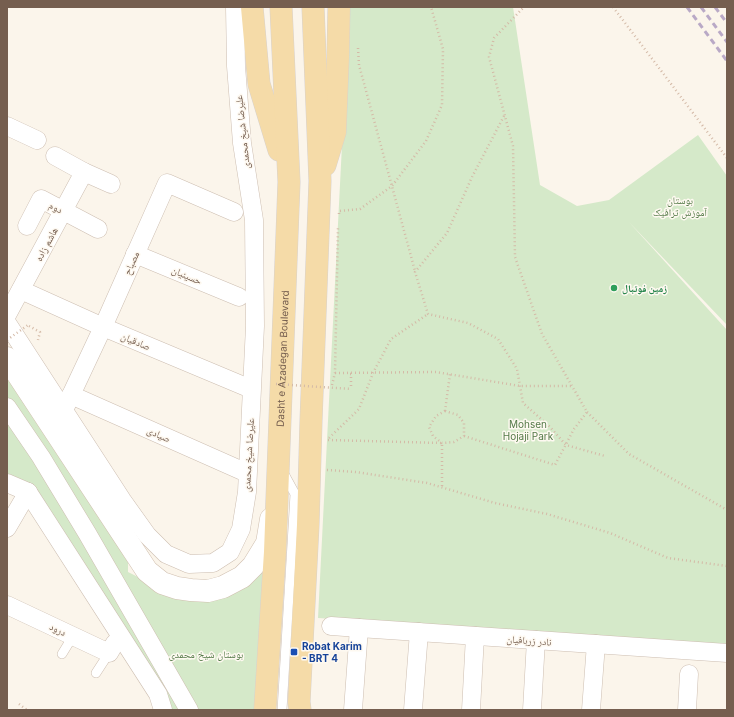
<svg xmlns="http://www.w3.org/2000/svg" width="734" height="717" viewBox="0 0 734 717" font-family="Inter,'Noto Naskh Arabic',sans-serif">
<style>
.green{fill:#d5e9c9}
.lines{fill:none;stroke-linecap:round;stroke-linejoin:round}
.lane-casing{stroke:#cdbeb1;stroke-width:10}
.street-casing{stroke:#cdbeb1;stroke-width:19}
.secondary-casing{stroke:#d0bfaf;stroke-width:23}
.primary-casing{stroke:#d8d2ce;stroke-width:23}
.path{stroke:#d4baa7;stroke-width:2.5;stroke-dasharray:1 3;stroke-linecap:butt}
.lane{stroke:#fff;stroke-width:9}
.street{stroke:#fff;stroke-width:18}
.secondary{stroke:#fff;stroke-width:22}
.primary{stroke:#f5dba8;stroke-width:22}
.rail{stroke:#b9a9c6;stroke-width:3;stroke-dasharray:6 4;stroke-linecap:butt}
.path-bridge{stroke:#d4baa7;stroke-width:2.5;stroke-dasharray:1 3;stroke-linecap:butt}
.leisure-dot{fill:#2e9e5b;stroke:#fef9f1;stroke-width:1.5}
.transit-dot{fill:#1a4fb4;stroke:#fef9f1;stroke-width:1.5}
.labels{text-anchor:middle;stroke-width:3;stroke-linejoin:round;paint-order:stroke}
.street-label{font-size:10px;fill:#755e4f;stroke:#fef9f1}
.park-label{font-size:10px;fill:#547a48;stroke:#fef9f1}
.leisure-label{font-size:10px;font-weight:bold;fill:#27864d;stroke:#fef9f1;text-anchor:start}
.transit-label{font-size:10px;font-weight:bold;fill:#164399;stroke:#fef9f1;text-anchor:start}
</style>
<rect width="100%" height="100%" fill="#fbf5eb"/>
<g class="green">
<polygon points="349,7 513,7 540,185 577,206 609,200 698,135 727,176 727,325 628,221 727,330 727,644 318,618"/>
<polygon points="7,377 128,558 128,572 144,580 170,595 265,568 261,710 170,710 7,475"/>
</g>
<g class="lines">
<defs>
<g id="lane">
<polyline points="62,654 73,636"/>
<polyline points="96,673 109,653"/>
<polyline points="282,710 295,494 283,472"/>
</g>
<g id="street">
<polyline points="7,126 37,140"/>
<polyline points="55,156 84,172 111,184"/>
<polyline points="27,226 41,199 98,229"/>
<polyline points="135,254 239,297"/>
<polyline points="21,290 103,327 251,389"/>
<polyline points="7,315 84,172"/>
<polyline points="7,323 122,500 147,535 166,554 189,564 213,563 230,552 241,529 247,492 255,326 254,220 242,143 236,66 235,7"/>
<polyline points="71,395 247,473"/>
<polyline points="7,407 41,457 87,533 189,710"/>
<polyline points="64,410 103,327 167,183 234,212"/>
<polyline points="7,483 28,492"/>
<polyline points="28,492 158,694 163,710"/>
<polyline points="7,528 28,492"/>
<polyline points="7,605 109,653 115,643"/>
<polyline points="331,626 359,628 727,653"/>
<polyline points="353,710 359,628"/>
<polyline points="413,710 419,632"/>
<polyline points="471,710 475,636"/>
<polyline points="532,710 536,640"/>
<polyline points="591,710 596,644"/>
<polyline points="687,710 689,674"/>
</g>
<polyline id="secondary" points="7,358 147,571 162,583 177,588 191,590 208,591 223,587 242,577 253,566 267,543 271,519"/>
<g id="primary">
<polyline points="252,7 259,84 279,150"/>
<polyline points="325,165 335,132 338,57 339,7"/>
<path id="s1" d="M265 710 275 552 278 472 289 182 281 7"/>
<polyline points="300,710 299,702 308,525 311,421 320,181 313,7"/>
</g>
</defs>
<use href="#lane" class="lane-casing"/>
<use href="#street" class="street-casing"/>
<use href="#secondary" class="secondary-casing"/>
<use href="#primary" class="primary-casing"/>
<g class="path">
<polyline points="613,7 727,158"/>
<polyline points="358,48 359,65 415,271"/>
<polyline points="504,116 472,177 447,233 415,272 428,314 468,323 498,339 517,369 523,403 549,426 566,445 605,456"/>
<polyline points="339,214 339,211 360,209 392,186 426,141 442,105 443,49 431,7"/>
<polyline points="29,326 40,332 38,340"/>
<polyline points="335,373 436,372 520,386 571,386"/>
<polyline points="350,374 351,374 351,389"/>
<polyline points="332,385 335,373 338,227"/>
<polygon points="445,411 458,415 464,423 464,436 454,442 442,443 433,436 429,427 436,416"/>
<polyline points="445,411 450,374"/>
<polyline points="587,412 629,454 727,510"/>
<polyline points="464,436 555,465 574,429 587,412 542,334 515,257 513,146 489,57 494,38 524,7"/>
<polyline points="329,438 359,409 373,373 391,339 428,314"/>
<polyline points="328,440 442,443 442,487"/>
<polyline points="327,470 356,472 427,483 495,503 547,514 610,533 668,558 727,566"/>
<polyline points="19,704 27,710"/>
</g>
<use href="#lane" class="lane"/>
<use href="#street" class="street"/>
<use href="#secondary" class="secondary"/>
<use href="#primary" class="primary"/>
<g class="rail">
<polyline points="687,7 727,61"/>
<polyline points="701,7 727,42"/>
<polyline points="715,7 727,23"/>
</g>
<g class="path-bridge">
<polyline points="7,340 28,325"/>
<polyline points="276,384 351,389"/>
</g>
</g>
<circle class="leisure-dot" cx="614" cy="288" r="4"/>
<rect class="transit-dot" x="290" y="648" width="8" height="8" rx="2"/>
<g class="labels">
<g class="street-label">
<text transform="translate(242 132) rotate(-96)" y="4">علیرضا شیخ محمدی</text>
<text transform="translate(56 207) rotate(27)" y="4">دوم</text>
<text transform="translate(46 244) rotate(-62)" y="4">هاشم زاده</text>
<text transform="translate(131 263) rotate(-66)" y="4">مصباح</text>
<text transform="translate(187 275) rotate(23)" y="4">حسینیان</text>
<text transform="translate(136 341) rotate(23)" y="4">صادقیان</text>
<text dy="4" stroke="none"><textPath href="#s1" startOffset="352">Dasht e Azadegan Boulevard</textPath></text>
<text transform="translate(159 434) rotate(24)" y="4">صیادی</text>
<text transform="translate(248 455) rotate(-87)" y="4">علیرضا شیخ محمدی</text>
<text transform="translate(58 629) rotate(25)" y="4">درود</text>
<text transform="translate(529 640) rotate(4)" y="4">نادر زربافیان</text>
</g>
<g class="park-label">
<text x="680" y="204">بوستان<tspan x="680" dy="12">آموزش ترافیک</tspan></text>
<text x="528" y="428">Mohsen<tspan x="528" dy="12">Hojaji Park</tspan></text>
<text x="206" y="658">بوستان شیخ محمدی</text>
</g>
<g class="leisure-label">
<text x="622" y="292">زمین فوتبال</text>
</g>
<g class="transit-label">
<text x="302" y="650">Robat Karim<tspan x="302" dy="12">- BRT 4</tspan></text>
</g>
</g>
<rect width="734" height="717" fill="none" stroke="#755e4f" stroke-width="16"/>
</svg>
